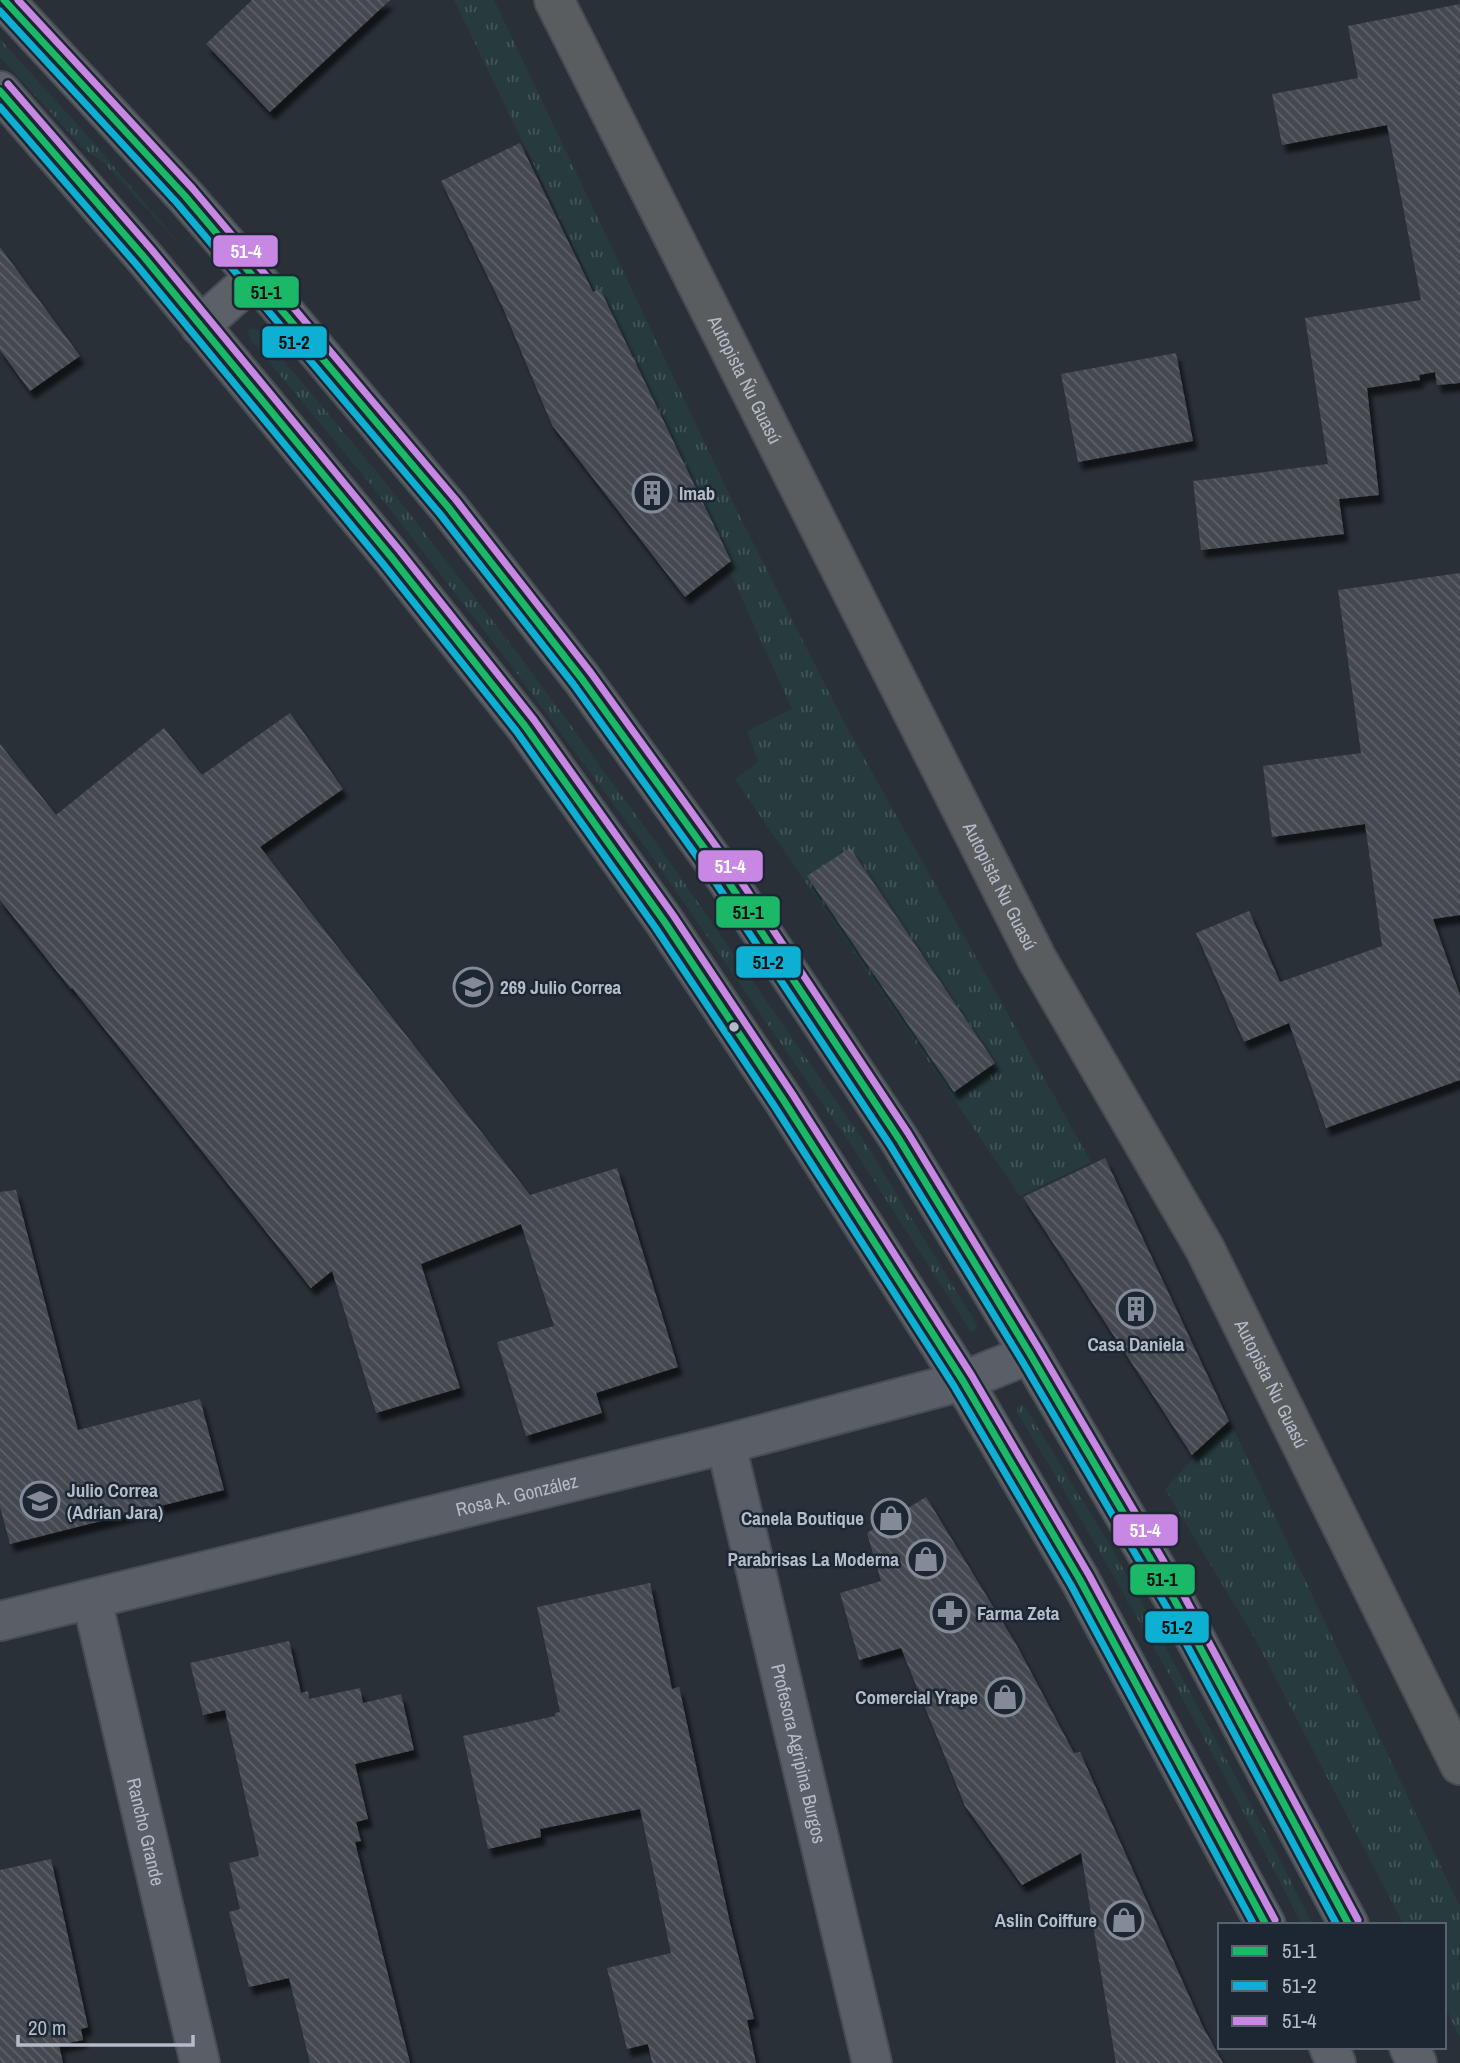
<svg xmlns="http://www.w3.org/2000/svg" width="1460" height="2063" viewBox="0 0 1460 2063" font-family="'Archivo Narrow',sans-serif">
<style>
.grass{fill:url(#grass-tufts)}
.building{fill:url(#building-back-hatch);filter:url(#shadow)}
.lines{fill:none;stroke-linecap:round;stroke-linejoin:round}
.minor-casing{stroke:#484c53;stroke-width:42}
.primary-casing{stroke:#484c55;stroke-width:42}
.motorway-casing{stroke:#474c53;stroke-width:42}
.minor{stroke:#5a5e66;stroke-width:38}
.primary{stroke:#5c6168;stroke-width:38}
.motorway{stroke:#5a5d60;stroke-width:38}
.bus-1-casing{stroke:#1d2633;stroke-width:12}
.bus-2-casing{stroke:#1d2633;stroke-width:12}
.bus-3-casing{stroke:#1d2633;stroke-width:12}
.bus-1{stroke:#1ab867;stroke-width:7}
.bus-2{stroke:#0dafd3;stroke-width:7}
.bus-3{stroke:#c787e3;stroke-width:7}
.bus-dot{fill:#b4bcc9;stroke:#1d2633;stroke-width:2.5}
.labels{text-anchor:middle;stroke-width:5;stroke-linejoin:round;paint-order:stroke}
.street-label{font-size:19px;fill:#b4bcc9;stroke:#1d2633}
.poi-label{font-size:19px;font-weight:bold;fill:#b4bcc9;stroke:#1d2633;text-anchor:start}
.line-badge{stroke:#1d2633;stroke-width:2.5}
.badge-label{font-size:19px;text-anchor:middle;font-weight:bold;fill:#fff}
.pale-badge-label{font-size:19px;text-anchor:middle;font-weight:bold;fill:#111}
</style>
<defs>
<pattern id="grass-tufts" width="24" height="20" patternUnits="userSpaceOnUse" patternTransform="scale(1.75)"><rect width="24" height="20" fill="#273a3e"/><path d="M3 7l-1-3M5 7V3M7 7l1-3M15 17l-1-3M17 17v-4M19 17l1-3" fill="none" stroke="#445559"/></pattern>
<pattern id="building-back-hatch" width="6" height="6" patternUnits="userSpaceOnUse" patternTransform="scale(1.75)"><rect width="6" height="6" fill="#444950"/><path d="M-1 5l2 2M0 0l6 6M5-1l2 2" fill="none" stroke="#5d6168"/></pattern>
<filter id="shadow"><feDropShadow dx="4.5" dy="8" stdDeviation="2" flood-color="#0009"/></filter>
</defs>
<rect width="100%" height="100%" fill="#2a3038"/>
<g class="grass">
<polygon points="454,0 494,0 742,521 845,724 1091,1162 1020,1196 735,779 758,762 747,731 792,709 719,548"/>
<polygon points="0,39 93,142 184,249 103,162 85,150 0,57"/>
<polygon points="252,328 259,331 382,478 520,656 660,848 866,1144 977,1325 976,1330 971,1332 969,1329 855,1151 651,855 510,664 372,486 250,339 248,331"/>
<path d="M1024 1405 1114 1552 1265 1831 1313 1925H1302C1213 1750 1118 1579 1017 1412L1018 1406Z"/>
<polygon points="1233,1428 1460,1907 1460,2038 1444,2004 1444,1925 1404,1925 1254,1637 1165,1489 1207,1444"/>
</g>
<g class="building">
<polygon points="252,0 390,0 270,112 206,44"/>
<polygon points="1460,4 1460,383 1437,385 1435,372 1419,375 1420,380 1367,388 1379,495 1339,499 1344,534 1201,550 1193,481 1328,464 1305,318 1421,300 1387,125 1282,145 1272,94 1358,78 1348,26"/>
<polygon points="520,143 593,292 600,289 731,561 685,597 552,425 503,308 441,181"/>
<polygon points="0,247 80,356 30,391 0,350"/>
<polygon points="1176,353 1193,441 1078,462 1061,374"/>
<polygon points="1460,573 1460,915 1433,919 1460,995 1460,1080 1326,1128 1289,1023 1244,1042 1196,933 1249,911 1280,982 1382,946 1365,824 1272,837 1263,766 1361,753 1338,590"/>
<polygon points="290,713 343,789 260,847 530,1195 617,1168 678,1367 596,1393 602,1413 526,1436 497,1342 554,1326 521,1224 421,1264 460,1388 376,1413 332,1271 311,1288 72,988 71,989 0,900 0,744 56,815 164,728 202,775"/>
<polygon points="850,848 995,1063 954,1092 807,876"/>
<polygon points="1105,1158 1229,1421 1192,1455 1023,1197"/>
<polygon points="16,1190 78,1430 200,1399 224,1490 10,1544 0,1507 0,1192"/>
<polygon points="926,1497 1016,1644 1074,1753 1080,1752 1203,2027 1223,2063 1116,2063 1081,1853 1022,1885 965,1806 901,1648 859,1660 840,1593 881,1581 867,1533"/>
<polygon points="650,1583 672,1689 679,1687 683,1705 730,1923 754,2019 747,2020 756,2063 652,2063 648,2044 627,2049 607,1968 671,1953 640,1809 540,1829 541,1837 488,1849 463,1736 555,1716 555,1713 560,1712 537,1607"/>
<polygon points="289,1641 301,1693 308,1691 309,1699 360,1688 363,1703 401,1694 414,1750 355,1764 368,1819 356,1822 361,1841 355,1842 410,2063 310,2063 289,1978 249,1987 229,1912 240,1909 229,1863 259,1856 225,1710 203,1715 190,1663"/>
<polygon points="51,1859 88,2027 81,2029 83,2040 59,2045 63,2063 0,2063 0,1870"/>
</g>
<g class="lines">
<defs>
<g id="minor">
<path id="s1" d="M726 1444 872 2063"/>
<path id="s2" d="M92 1600 200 2063"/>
<path id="s3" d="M0 1621 726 1444 963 1381 1030 1354"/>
</g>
<g id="primary">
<polyline points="4,0 185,196 255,277 448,507 582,679 725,877 899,1139 1030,1354 1175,1601 1349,1925"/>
<polyline points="0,91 144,257 392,558 525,726 664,921 784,1101 963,1381 1080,1580 1266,1925"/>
<polyline points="200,326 255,277"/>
<polyline points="1329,2047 1336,2063"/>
<polyline points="1409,2047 1417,2063"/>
</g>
<g id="motorway">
<path id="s4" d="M554 0 1037 959 1205 1249 1460 1765"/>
</g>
</defs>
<use href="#minor" class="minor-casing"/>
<use href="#primary" class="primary-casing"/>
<use href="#motorway" class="motorway-casing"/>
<use href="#minor" class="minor"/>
<use href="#primary" class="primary"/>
<use href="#motorway" class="motorway"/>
<defs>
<g id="bus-1">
<polyline points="4,0 185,196 448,507 582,679 725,877 899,1139 1030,1354 1175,1601 1349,1925"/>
<polyline points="0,91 144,257 392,558 525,726 664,921 784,1101 963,1381 1080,1580 1266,1925"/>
</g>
<g id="bus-2">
<polyline points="0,11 177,203 440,514 574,685 716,883 890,1145 1021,1359 1166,1606 1337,1925"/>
<polyline points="0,107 136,264 384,565 517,732 655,927 775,1107 954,1386 1071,1585 1254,1925"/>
</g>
<g id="bus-3">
<polyline points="18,0 193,189 456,500 591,673 734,871 908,1133 1039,1349 1184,1596 1358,1920"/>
<polyline points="8,84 152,250 400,551 534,720 673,915 793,1095 972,1376 1089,1575 1275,1920"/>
</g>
</defs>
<use href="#bus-1" class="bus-1-casing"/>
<use href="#bus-2" class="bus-2-casing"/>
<use href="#bus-3" class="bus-3-casing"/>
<use href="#bus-1" class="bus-1"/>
<use href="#bus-2" class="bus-2"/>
<use href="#bus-3" class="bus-3"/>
</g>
<defs>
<symbol id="building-ring" viewBox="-11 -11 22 22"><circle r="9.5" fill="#1d2633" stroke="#848b96" stroke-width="1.5"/><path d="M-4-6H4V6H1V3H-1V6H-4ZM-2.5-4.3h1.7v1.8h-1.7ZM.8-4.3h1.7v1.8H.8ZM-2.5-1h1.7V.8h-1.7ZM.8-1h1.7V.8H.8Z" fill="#848b96"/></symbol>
<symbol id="school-ring" viewBox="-11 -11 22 22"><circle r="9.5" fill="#1d2633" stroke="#848b96" stroke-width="1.5"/><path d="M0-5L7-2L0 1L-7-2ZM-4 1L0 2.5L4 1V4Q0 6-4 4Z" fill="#848b96"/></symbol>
<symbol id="shop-ring" viewBox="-11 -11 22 22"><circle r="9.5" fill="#1d2633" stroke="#848b96" stroke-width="1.5"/><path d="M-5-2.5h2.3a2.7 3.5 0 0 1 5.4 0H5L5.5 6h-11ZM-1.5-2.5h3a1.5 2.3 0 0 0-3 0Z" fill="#848b96"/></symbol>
<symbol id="pharmacy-ring" viewBox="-11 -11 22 22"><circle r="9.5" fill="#1d2633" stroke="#848b96" stroke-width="1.5"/><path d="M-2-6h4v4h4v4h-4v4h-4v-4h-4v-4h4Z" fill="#848b96"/></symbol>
</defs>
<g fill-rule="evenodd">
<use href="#building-ring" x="630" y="471" width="44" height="44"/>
<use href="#school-ring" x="451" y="965" width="44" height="44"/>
<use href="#building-ring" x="1114" y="1287" width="44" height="44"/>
<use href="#school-ring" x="18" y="1479" width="44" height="44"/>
<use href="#shop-ring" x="869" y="1496" width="44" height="44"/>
<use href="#shop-ring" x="904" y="1537" width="44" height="44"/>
<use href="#pharmacy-ring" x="928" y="1591" width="44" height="44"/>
<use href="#shop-ring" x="983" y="1675" width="44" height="44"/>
<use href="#shop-ring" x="1102" y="1898" width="44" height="44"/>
</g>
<circle class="bus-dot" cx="734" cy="1027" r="6"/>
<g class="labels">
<g class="street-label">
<text dy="7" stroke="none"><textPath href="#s4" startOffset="425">Autopista Ñu Guasú</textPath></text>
<text dy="7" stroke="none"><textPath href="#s4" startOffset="992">Autopista Ñu Guasú</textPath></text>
<text dy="7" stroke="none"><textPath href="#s4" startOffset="1559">Autopista Ñu Guasú</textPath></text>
<text dy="7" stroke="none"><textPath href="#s3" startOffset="532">Rosa A. González</textPath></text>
<text dy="7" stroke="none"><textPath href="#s1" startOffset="318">Profesora Agripina Burgos</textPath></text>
<text dy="7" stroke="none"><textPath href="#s2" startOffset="238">Rancho Grande</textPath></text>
</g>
<g class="poi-label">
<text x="679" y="500">Imab</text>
<text x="500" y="994">269 Julio Correa</text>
<text x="1136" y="1351" text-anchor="middle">Casa Daniela</text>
<text x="67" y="1497">Julio Correa<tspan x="67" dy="22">(Adrian Jara)</tspan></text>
<text x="864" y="1525" text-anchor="end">Canela Boutique</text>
<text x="899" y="1566" text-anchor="end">Parabrisas La Moderna</text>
<text x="977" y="1620">Farma Zeta</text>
<text x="978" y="1704" text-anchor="end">Comercial Yrape</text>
<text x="1097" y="1927" text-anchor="end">Aslin Coiffure</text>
</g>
</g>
<g class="line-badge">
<rect x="212" y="234" width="67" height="34" rx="7" fill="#c787e3"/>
<rect x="233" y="275" width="67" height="34" rx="7" fill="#1ab867"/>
<rect x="261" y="325" width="67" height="34" rx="7" fill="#0dafd3"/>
<rect x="697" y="849" width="67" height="34" rx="7" fill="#c787e3"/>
<rect x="715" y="895" width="66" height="34" rx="7" fill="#1ab867"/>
<rect x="735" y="945" width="67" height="34" rx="7" fill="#0dafd3"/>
<rect x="1112" y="1513" width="67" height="34" rx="7" fill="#c787e3"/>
<rect x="1129" y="1563" width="67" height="33" rx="7" fill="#1ab867"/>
<rect x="1144" y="1610" width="66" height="34" rx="7" fill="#0dafd3"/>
</g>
<g class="badge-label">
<text x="246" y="258">51-4</text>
<text x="730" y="873">51-4</text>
<text x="1145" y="1537">51-4</text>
</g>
<g class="pale-badge-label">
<text x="266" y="299">51-1</text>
<text x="294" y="349">51-2</text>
<text x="748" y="919">51-1</text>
<text x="768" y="969">51-2</text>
<text x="1162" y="1586">51-1</text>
<text x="1177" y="1634">51-2</text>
</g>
<rect x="1218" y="1923" width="228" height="126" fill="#1d2633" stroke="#59626f" stroke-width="2"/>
<rect x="1232" y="1946" width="35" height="10" fill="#1ab867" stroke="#59626f" stroke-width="2"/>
<text x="1282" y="1958" font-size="21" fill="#b4bcc9">51-1</text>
<rect x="1232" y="1981" width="35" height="10" fill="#0dafd3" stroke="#59626f" stroke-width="2"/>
<text x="1282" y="1993" font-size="21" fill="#b4bcc9">51-2</text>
<rect x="1232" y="2016" width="35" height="10" fill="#c787e3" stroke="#59626f" stroke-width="2"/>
<text x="1282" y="2028" font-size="21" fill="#b4bcc9">51-4</text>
<path d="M18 2035v10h175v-10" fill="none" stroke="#b4bcc9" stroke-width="3.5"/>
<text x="28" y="2035" font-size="21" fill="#b4bcc9" stroke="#1d2633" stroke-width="5" paint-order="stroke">20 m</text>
</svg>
